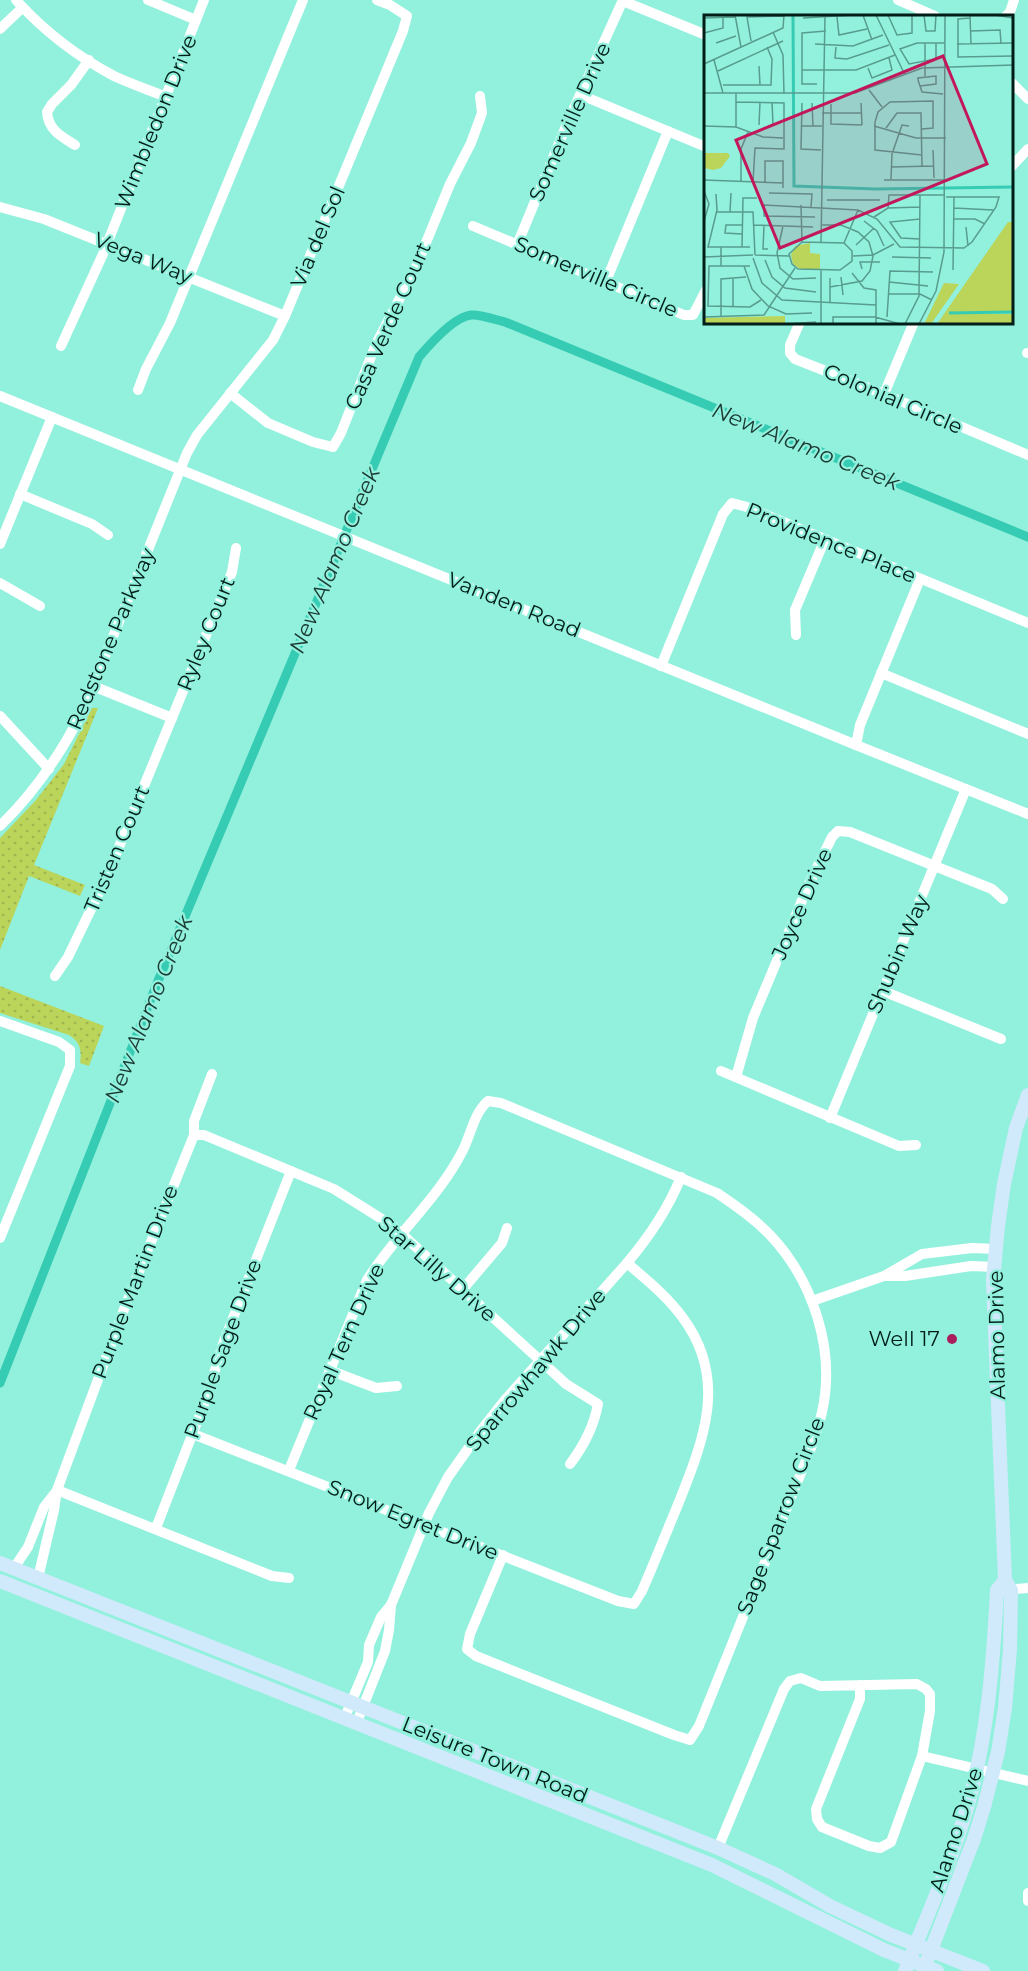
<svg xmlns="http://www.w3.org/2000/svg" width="1028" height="1971" viewBox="0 0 1028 1971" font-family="Montserrat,sans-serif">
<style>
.grass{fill:url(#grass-dots)}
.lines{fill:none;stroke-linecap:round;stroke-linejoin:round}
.canal{stroke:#36cbb3;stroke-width:9}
.minor{stroke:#fff;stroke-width:10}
.major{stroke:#d0e9fb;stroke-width:14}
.poi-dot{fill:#aa1e5e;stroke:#92f1dd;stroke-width:2}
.labels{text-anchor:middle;stroke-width:4.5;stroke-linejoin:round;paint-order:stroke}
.street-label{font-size:21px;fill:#001d18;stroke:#92f1dd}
.poi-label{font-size:21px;fill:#001d18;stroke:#92f1dd;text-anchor:end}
.water-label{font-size:22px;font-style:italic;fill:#1b3933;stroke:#92f1dd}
.inset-river{fill:none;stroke:#36cbb3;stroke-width:3}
.inset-road{fill:none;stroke:#589c8e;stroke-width:1.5}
.view{fill:#c2185b;fill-opacity:0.15;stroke:#c2185b;stroke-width:3}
.inset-edge{fill:none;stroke:#001d18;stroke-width:3}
</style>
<defs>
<pattern id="grass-dots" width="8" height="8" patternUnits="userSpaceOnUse" patternTransform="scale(1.5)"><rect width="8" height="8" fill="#bbd45a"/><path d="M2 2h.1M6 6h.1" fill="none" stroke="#9fb64e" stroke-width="1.8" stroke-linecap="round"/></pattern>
</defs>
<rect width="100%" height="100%" fill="#92f1dd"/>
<g class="grass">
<polygon points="92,708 98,708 34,865 85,885 80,896 29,876 0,950 0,838 36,800 64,764"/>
<path d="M0 986 104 1026 89 1066 80 1063C82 1050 80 1042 69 1035L0 1013Z"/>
</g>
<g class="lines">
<path class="canal" d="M0 1383 158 981 419 357C430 344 454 317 471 315 479 314 497 320 505 322L1028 537"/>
<g class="minor">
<path d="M16 0C43 30 78 57 114 76 131 84 149 90 166 97"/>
<polyline points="148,0 196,20"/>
<polyline points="898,0 935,16"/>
<polyline points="623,1 706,35"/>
<polyline points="1006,16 1010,12 1014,0"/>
<polyline points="0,29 22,8"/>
<polyline points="1012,83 1028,99"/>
<polyline points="581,95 706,147"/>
<path d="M75 145C62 137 48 130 47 112L52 104 71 85 89 60"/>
<polyline points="1012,166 1028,149"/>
<polyline points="0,207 44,219 285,316"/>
<polyline points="473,226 684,315 693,315 706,290"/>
<polyline points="517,245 569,119 623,0"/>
<polyline points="606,281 668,131"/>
<polyline points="800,322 790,345 790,353 795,359 884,394 1028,455"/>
<polyline points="61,346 103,254 204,0"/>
<polyline points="1027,353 1028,353"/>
<polyline points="138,390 146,369 170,323 303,0"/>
<polyline points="230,393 268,423 313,442 333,447 341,433 376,344 416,267 450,184 471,143 482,113 480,96"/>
<polyline points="884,394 914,322"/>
<polyline points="0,396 856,745 1028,814"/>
<polyline points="20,494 92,524 108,535"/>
<polyline points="0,544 52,417"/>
<polyline points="0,583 40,606"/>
<polyline points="796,635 795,610 825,539"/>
<polyline points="661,666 723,514 732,503 747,507 1028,623"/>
<polyline points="881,673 1028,734"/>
<polyline points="93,686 172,718"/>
<polyline points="0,716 49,769"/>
<polyline points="856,745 860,725 920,579"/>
<path d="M0 826C36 791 63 751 85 706L187 453 197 435 273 340 285 316 403 31 407 16 390 5 377 0"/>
<polyline points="55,976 68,957 107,876 232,572 236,548"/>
<polyline points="883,991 1001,1039"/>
<polyline points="0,1021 59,1042 70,1050 70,1066 0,1238"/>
<polyline points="721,1071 899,1146 916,1145"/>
<polyline points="736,1077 753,1018 808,886 832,837 838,831 850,832 992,889 1003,899"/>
<polyline points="830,1118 966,789"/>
<path d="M194 1135H204L334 1189 393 1226 566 1384 598 1404C594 1426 583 1447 570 1464"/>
<polyline points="887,1276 905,1276 971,1266 995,1267"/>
<polyline points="463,1289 502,1243 507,1228"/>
<polyline points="812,1301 884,1276 922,1254 972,1248 996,1249"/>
<polyline points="329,1370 376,1388 397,1386"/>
<path d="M193 1434 618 1601 634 1604 642 1591C655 1561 667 1531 679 1502 704 1439 728 1379 683 1318 668 1297 647 1280 627 1263"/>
<path d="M289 1470 367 1280C396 1234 439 1198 463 1150 471 1134 474 1113 488 1101L501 1103 717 1193C736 1206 755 1219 771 1236 813 1281 836 1350 822 1412 820 1422 816 1432 813 1443L699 1726 690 1740 674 1735 476 1656 467 1649 470 1634 503 1555"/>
<polyline points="57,1490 272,1576 289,1578"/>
<polyline points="156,1528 206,1399 224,1341 291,1171"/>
<polyline points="14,1568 28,1547 44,1507 55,1493"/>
<polyline points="38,1578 54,1510 57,1490 126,1304 194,1135 194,1121 212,1074"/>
<polyline points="1004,1590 1028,1588"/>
<polyline points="345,1717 368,1662 369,1645 381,1617 391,1605"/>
<path d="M357 1722 385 1651 389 1630 391 1605 429 1513 448 1477 482 1429 504 1401 627 1263C649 1237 668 1209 681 1177"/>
<polyline points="922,1756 1028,1781"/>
<polyline points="718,1848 784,1689 790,1681 801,1678 820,1686 917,1684 926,1689 930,1694 930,1711 922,1756 891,1842 880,1848 869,1846 822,1827 817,1819 816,1809 860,1699 860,1685"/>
<polyline points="1028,1893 1028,1901"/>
</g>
<g class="major">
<polyline points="0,1563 718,1848 775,1874 830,1906 891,1935 983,1971"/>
<polyline points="0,1581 712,1865 884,1950 937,1971"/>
<polyline points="928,1958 974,1839 984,1807 998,1752 1005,1708 1010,1649 1011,1590 1005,1580 993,1280 998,1226 1004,1184 1016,1128 1028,1095"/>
<path d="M905 1971C925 1921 947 1872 963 1821 987 1746 993 1668 997 1590L1005 1580"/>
</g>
</g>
<circle class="poi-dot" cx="952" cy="1339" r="6"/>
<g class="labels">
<g class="street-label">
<text transform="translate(156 122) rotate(-68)" y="7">Wimbledon Drive</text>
<text transform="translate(570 122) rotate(-66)" y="7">Somerville Drive</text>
<text transform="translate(318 237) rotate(-67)" y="7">Via del Sol</text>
<text transform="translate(143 258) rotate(22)" y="7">Vega Way</text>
<text transform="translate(596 277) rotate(23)" y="7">Somerville Circle</text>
<text transform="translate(388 326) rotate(-66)" y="7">Casa Verde Court</text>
<text transform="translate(893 399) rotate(23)" y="7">Colonial Circle</text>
<text transform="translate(831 543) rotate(22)" y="7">Providence Place</text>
<text transform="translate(514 605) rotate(22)" y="7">Vanden Road</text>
<text transform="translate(206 634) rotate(-68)" y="7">Ryley Court</text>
<text transform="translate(111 639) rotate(-67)" y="7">Redstone Parkway</text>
<text transform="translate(117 849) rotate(-67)" y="7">Tristen Court</text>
<text transform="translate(802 904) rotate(-66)" y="7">Joyce Drive</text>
<text transform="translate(898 954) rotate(-67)" y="7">Shubin Way</text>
<text transform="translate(437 1269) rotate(41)" y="7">Star Lilly Drive</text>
<text transform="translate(135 1282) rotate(-69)" y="7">Purple Martin Drive</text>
<text transform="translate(997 1335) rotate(-91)" y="7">Alamo Drive</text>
<text transform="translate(344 1342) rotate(-66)" y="7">Royal Tern Drive</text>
<text transform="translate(223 1349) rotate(-70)" y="7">Purple Sage Drive</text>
<text transform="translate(536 1370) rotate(-50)" y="7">Sparrowhawk Drive</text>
<text transform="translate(781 1516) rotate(-69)" y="7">Sage Sparrow Circle</text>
<text transform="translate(413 1520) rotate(22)" y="7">Snow Egret Drive</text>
<text transform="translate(495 1760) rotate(22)" y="7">Leisure Town Road</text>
<text transform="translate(956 1830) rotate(-72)" y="7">Alamo Drive</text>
</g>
<g class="poi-label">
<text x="940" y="1346">Well 17</text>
</g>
<g class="water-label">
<text transform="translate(806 446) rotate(22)" y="8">New Alamo Creek</text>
<text transform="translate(334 560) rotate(-67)" y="8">New Alamo Creek</text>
<text transform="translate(148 1009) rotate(-68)" y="8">New Alamo Creek</text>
</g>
</g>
<g transform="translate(704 15)">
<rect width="309" height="309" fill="#92f1dd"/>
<path d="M304 207H309V296L242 299H309V309H233ZM240 268 255 269 227 309H220ZM81 301V309H0V303Z" fill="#bbd45a"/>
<path d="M0 138H24L26 141 17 153 9 155 0 153ZM106 228V238L116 239V254H96L89 249 87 240 91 231Z" fill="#bbd45a"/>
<path class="inset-river" d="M89 0 90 171 172 174 309 172M245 298 309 297"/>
<path class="inset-road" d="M31 0 37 32M159 0 168 25M172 0 201 60M184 0 193 20 208 18V0M220 0 222 16H231L232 0M266 0 267 29M291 0 309 3M133 2 135 20 163 14M0 3 31 2M99 3 149 0M266 3 254 4V42L309 41M267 16 296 15 297 28M69 17 79 40 80 79M0 18 19 13V2M47 26 43 2 80 1M12 28 32 21M232 28V44L205 49 196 34 213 28H241M111 29 149 31 179 20M253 29 309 28M132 32 131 43 143 44 185 30M10 45 19 78M0 49 79 13 80 0M55 51 56 70M164 53 168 63 188 55 185 43M98 55H152L191 40M14 56 79 26M221 61V28M113 69H98V18L122 16M19 70H67L68 44 63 32M216 71 232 69V61L214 63V65L218 77 239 79M165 75 178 92M0 78H151L218 53 309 50M32 87 80 88V134L51 133 49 167M68 87 69 110M98 88 97 134 117 135M108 88 109 111M157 88 158 110M127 89V109L158 110M118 98H158M55 110 56 87M0 111 32 112 59 122 79 123M97 111H118M170 111 212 123H242M32 112V78M182 113 193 98H217L218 152M218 114 229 113V86L186 87 174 97 171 107V135L218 140M229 135 230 163M187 152 230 151M187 164 188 139 198 110 205 111M0 165 79 168M180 165H240M37 167V134L44 117M61 168V146H79V173M0 176 5 189 0 206M65 178 108 179 107 192M12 179 13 195 4 232H46M123 185H176M97 190 98 227M184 193 185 180H240M250 193 289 195M13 197H49L51 240M26 197 27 178M111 202 60 201V190L154 195 173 204 196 232 260 233 268 227 292 192 295 182H242M170 202 184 193 216 192M216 204 186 207 197 223 216 224M250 204H271L281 209M160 206 173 216 180 231M38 210H22L21 218 38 219M50 210 109 212M117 210H137L154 217 165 227 169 241 166 256 158 266 126 272M60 211 59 234H64M79 211 73 238 76 253 89 264 112 263M262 212 264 231M98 227 140 228 148 236V246L136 255 94 254 88 249 85 239ZM117 227 121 0M140 228 154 195M152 230 170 213M17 232V251M38 232 39 183H53M51 240 85 241M149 241 169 240 190 229M0 242 49 240M188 242 227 243M49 243 58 268 78 285 172 290M61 245 68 262 81 273 112 277M40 251 48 274 64 291 82 299 108 298M46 251H5L4 291 46 292 57 285M158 254 156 247H176M249 255 250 182M148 258 160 273 172 275V309M137 262 139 280M126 263V288M29 264V292M185 267 224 271M184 279H216L228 285M17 301V264L42 262M0 302 60 300 91 253M183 302 186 256 229 257M83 309 112 307M117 309V255M129 309V302H171L196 309M201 309 215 281 216 180M215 309 232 276 240 237 241 0"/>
<path class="view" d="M239 41 283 149 76 233 32 125Z"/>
<rect width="309" height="309" class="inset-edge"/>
</g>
</svg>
